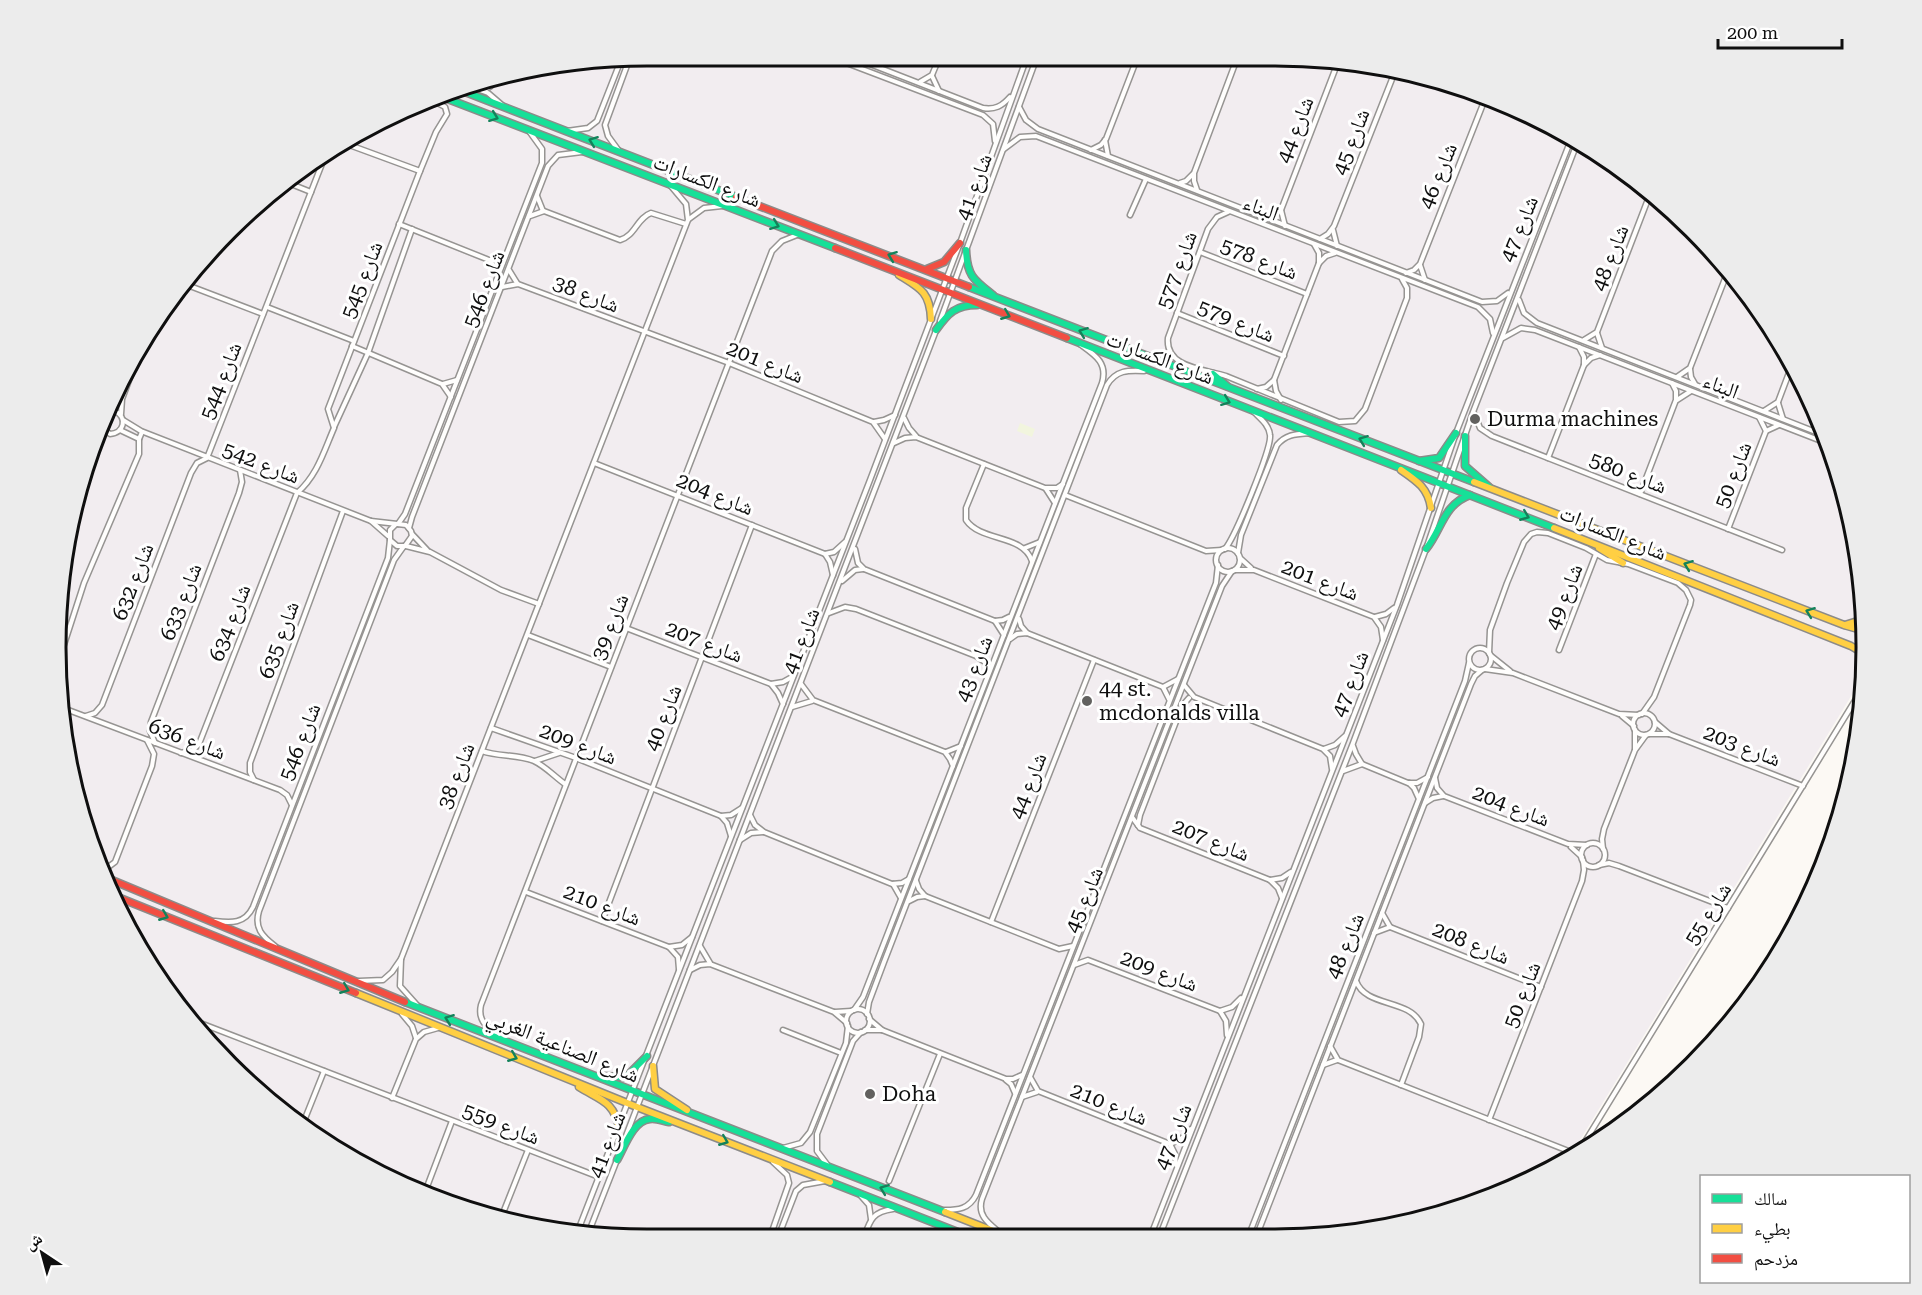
<svg xmlns="http://www.w3.org/2000/svg" width="1922" height="1295" viewBox="0 0 1922 1295" font-family="'Roboto Serif','Noto Naskh Arabic',serif">
<style>
.industrial{fill:#f2edf0}
.pitch{fill:#f2f5de}
.lines{fill:none;stroke-linecap:round;stroke-linejoin:round}
.street-casing{stroke:#969492;stroke-width:7}
.fast-casing{stroke:#8c8b89;stroke-width:9}
.slow-casing{stroke:#8c8b89;stroke-width:9}
.jam-casing{stroke:#8c8b89;stroke-width:9}
.street{stroke:#fffefd;stroke-width:4}
.fast{stroke:#16e098;stroke-width:6}
.slow{stroke:#ffcf43;stroke-width:6}
.jam{stroke:#f24e42;stroke-width:6}
.oneway{stroke:#13825a}
.poi-dot{fill:#62615f;stroke:#fff;stroke-width:2}
.labels{text-anchor:middle;stroke-width:6;stroke-linejoin:round;paint-order:stroke}
.street-label{font-size:21px;fill:#0f0f0f;stroke:#fff}
.poi-label{font-size:21px;fill:#0f0f0f;stroke:#fff;text-anchor:start}
.rim{fill:none;stroke:#0f0f0f;stroke-width:3}
</style>
<rect width="100%" height="100%" fill="#fcf9f4"/>
<polygon class="industrial" points="1275,56 1390,67 1537,117 1604,155 1693,229 1767,318 1821,421 1855,532 1866,647 1864,675 1569,1158 1501,1194 1390,1228 1274,1240 647,1239 532,1228 385,1178 318,1140 229,1066 135,943 100,874 67,763 57,608 67,532 100,421 178,287 229,229 318,155 458,87 570,61"/>
<polygon class="pitch" points="1020,423 1035,429 1032,437 1017,431"/>
<g class="lines">
<defs>
<g id="street">
<polyline points="836,59 983,115 993,124 995,141"/>
<path d="M857 59 983 108C995 110 1002 106 1010 97"/>
<polyline points="932,76 939,91"/>
<polyline points="920,82 932,75 939,58"/>
<polyline points="467,85 488,93 502,105"/>
<polyline points="483,91 491,86 496,78"/>
<polyline points="1019,107 1026,120 1038,129 1482,302 1497,301 1508,293"/>
<polyline points="567,131 588,128 597,121 621,60"/>
<polyline points="1105,140 1108,156"/>
<polyline points="344,143 420,171"/>
<polyline points="1004,149 1020,137 1036,136 1478,307 1490,319 1493,333"/>
<polyline points="1091,150 1101,145 1106,139 1138,56"/>
<polyline points="619,151 608,136 605,125 629,60"/>
<polyline points="286,182 311,192"/>
<polyline points="1180,183 1186,181 1193,174"/>
<polyline points="1197,190 1194,181 1194,173 1238,56"/>
<polyline points="537,196 543,211"/>
<polyline points="1281,210 1285,226"/>
<path d="M1228 212 1217 217 1208 229 1168 338C1165 368 1205 369 1226 376L1339 422 1355 421 1365 409 1407 298V288L1402 279"/>
<polyline points="1130,215 1146,179"/>
<path d="M530 216 544 211 620 240C635 236 637 218 651 213L686 224"/>
<polyline points="1269,218 1281,210 1338,62"/>
<polyline points="689,219 704,208 722,206"/>
<polyline points="399,224 489,260 496,260 505,256"/>
<polyline points="1333,230 1337,246"/>
<polyline points="1320,239 1328,234 1334,226 1396,69"/>
<polyline points="1314,244 1319,253 1319,263"/>
<polyline points="1200,252 1307,294"/>
<polyline points="490,260 498,274"/>
<polyline points="1420,265 1425,280"/>
<polyline points="509,270 517,283"/>
<polyline points="1406,273 1414,270 1420,264 1485,99"/>
<polyline points="182,283 263,314"/>
<polyline points="502,287 518,284 729,363 873,422 885,439"/>
<polyline points="1519,300 1524,313 1537,323 1826,436"/>
<polyline points="267,307 354,341"/>
<polyline points="1177,313 1284,356"/>
<polyline points="940,321 1037,57"/>
<polyline points="1597,333 1602,348"/>
<polyline points="1503,338 1521,328 1535,330 1829,444"/>
<polyline points="1584,340 1597,332 1650,194"/>
<polyline points="352,346 442,384 451,397"/>
<polyline points="1584,365 1591,358 1600,355"/>
<polyline points="1690,369 1691,377 1695,384"/>
<polyline points="1677,377 1690,368 1728,271"/>
<polyline points="443,384 457,380"/>
<polyline points="1257,389 1266,387 1274,380"/>
<polyline points="1281,400 1276,391 1274,380 1319,263 1326,256 1335,253"/>
<polyline points="1677,400 1691,391"/>
<polyline points="1778,403 1783,419"/>
<polyline points="1764,411 1778,402 1792,365"/>
<polyline points="1474,413 1480,428 1492,436 1782,550"/>
<polyline points="121,414 122,399 138,356"/>
<polyline points="1759,417 1766,431"/>
<polyline points="904,418 909,428 916,436"/>
<polyline points="123,420 141,431 371,521 406,525 411,531 412,536 405,546 397,546 390,540 390,530 395,525"/>
<path d="M101 421 102 428 110 434C124 433 128 418 115 411L105 413"/>
<polyline points="874,422 884,420 895,415"/>
<polyline points="334,427 368,353 412,229"/>
<polyline points="120,430 139,439 142,432"/>
<polyline points="894,443 905,438 916,437 1045,488 1057,488 1063,484"/>
<polyline points="1548,458 1584,365 1584,357 1579,347"/>
<polyline points="594,463 825,554 834,552 845,542"/>
<path d="M984 464 966 508V520C981 542 1023 534 1032 561"/>
<polyline points="1046,489 1055,503"/>
<polyline points="1640,494 1676,400 1676,391 1672,383"/>
<polyline points="1065,495 1206,551 1222,550"/>
<polyline points="371,521 388,536"/>
<polyline points="398,524 405,514 542,163 542,149 529,131"/>
<polyline points="409,528 412,517 548,166 558,155 582,152"/>
<polyline points="1728,529 1766,431 1779,425"/>
<polyline points="412,534 427,550"/>
<polyline points="406,546 430,552 501,590 539,604"/>
<polyline points="1025,548 1040,542"/>
<circle cx="1228" cy="560" r="12"/>
<polyline points="855,549 858,563 864,569 995,621 1003,620 1009,617"/>
<path d="M1225 549C1235 537 1272 448 1270 435 1269 425 1261 419 1254 412"/>
<path d="M1238 553 1241 535 1277 445C1286 434 1296 434 1310 433"/>
<polyline points="825,554 830,562 833,575"/>
<polyline points="1240,558 1251,568"/>
<polyline points="1235,570 1254,570 1374,617 1381,627 1383,640"/>
<polyline points="842,581 855,570 863,569"/>
<polyline points="829,613 845,607 856,609 976,656 985,662 989,671"/>
<polyline points="1375,617 1386,614 1394,608"/>
<polyline points="1019,619 1021,626 1027,633"/>
<polyline points="995,621 1004,635"/>
<polyline points="626,628 771,684 778,693 783,704"/>
<polyline points="528,635 611,667"/>
<polyline points="1010,639 1017,634 1027,633 1163,687 1169,699"/>
<circle cx="1480" cy="659" r="11"/>
<polyline points="1559,650 1596,554"/>
<polyline points="1489,653 1490,630 1507,583 1524,542 1531,534 1537,532 1548,533 1586,548 1607,560 1628,564 1678,583 1686,590 1691,600 1690,605 1654,697 1642,714"/>
<polyline points="1490,655 1510,671"/>
<polyline points="60,657 84,583 139,454 139,439"/>
<polyline points="1485,669 1513,673 1619,714 1639,715"/>
<polyline points="771,684 783,682 792,677"/>
<polyline points="801,684 813,700 945,752 950,759 953,766"/>
<polyline points="1184,685 1194,697 1323,749 1330,756 1332,769"/>
<polyline points="1163,687 1178,679"/>
<polyline points="792,707 812,701"/>
<polyline points="63,708 280,790 287,795 292,805"/>
<circle cx="1644" cy="724" r="11"/>
<polyline points="86,716 95,713 102,705 191,473 197,463 207,458 327,151"/>
<polyline points="1622,716 1634,726"/>
<polyline points="1655,722 1669,734"/>
<polyline points="491,728 576,758 721,816 727,823 731,836"/>
<polyline points="1635,730 1635,749"/>
<polyline points="1649,734 1669,734 1803,786"/>
<polyline points="155,743 150,731 151,722 239,493 242,482 240,470"/>
<polyline points="1353,746 1356,754 1362,764 1408,783 1417,783 1428,777"/>
<polyline points="1324,749 1335,745 1345,736"/>
<path d="M482 751C499 757 517 754 534 761 545 766 555 777 565 784"/>
<polyline points="946,752 961,746"/>
<path d="M181 753 193 750 199 744 297 493C317 476 324 451 334 428L328 409 420 171 436 132 447 114 445 107 432 100"/>
<polyline points="535,761 559,753"/>
<polyline points="1343,771 1362,764"/>
<polyline points="1435,778 1437,788 1444,796 1568,844 1587,845"/>
<polyline points="254,780 250,772 250,763 343,511"/>
<polyline points="1409,783 1414,788 1419,799"/>
<polyline points="1425,803 1433,798 1443,796"/>
<polyline points="750,815 755,825 764,832 892,884 902,883 909,879"/>
<polyline points="721,816 731,815 742,808"/>
<polyline points="1132,817 1140,828 1270,880 1278,888 1282,898"/>
<polyline points="1138,825 1140,815 1182,706 1189,698"/>
<polyline points="740,840 751,833 763,832"/>
<circle cx="1593" cy="855" r="12"/>
<polyline points="1571,847 1582,857"/>
<polyline points="1603,849 1602,839 1604,829 1635,750 1646,735"/>
<polyline points="1599,865 1609,863 1619,866 1728,908"/>
<polyline points="99,869 107,868 115,862 152,766 154,754 147,740"/>
<polyline points="1270,880 1282,878 1291,872"/>
<polyline points="916,881 919,889 925,896 1059,949 1073,946"/>
<polyline points="893,884 901,898"/>
<polyline points="526,892 669,947 678,957 679,969"/>
<polyline points="909,901 917,897 925,896"/>
<polyline points="1382,913 1390,927 1541,987"/>
<path d="M215 921C231 923 245 924 253 907L388 558 390 540"/>
<polyline points="602,921 752,525"/>
<polyline points="991,922 1094,660"/>
<polyline points="1374,933 1390,927"/>
<path d="M275 946C262 936 254 928 259 911L394 560 404 546"/>
<polyline points="700,946 710,963"/>
<polyline points="669,947 682,945 692,937"/>
<polyline points="401,959 400,986 417,1005"/>
<polyline points="1074,965 1088,960 1220,1011 1232,1007 1241,998"/>
<polyline points="690,970 700,965 710,964 834,1012 847,1023"/>
<polyline points="359,981 383,980 392,972 401,959 688,220 686,204 670,185"/>
<path d="M1356 981C1366 1008 1409 998 1421 1024L1419 1037 1401 1085"/>
<circle cx="858" cy="1021" r="12"/>
<path d="M854 1010 863 997 1102 383C1108 363 1095 355 1081 345"/>
<polyline points="1220,1011 1226,1021 1227,1035"/>
<polyline points="835,1012 851,1011"/>
<polyline points="402,1014 412,1026 416,1038"/>
<path d="M867 1014 869 1002 884 962 1107 385C1116 370 1128 370 1144 371"/>
<polyline points="869,1019 882,1030"/>
<polyline points="195,1021 599,1177"/>
<polyline points="783,1030 841,1053"/>
<polyline points="865,1030 882,1030 1006,1079 1013,1079 1022,1075"/>
<path d="M500 1038C489 1028 477 1022 481 1005 578 754 675 502 772 251L782 241 797 235"/>
<polyline points="1330,1046 1338,1060 1576,1154"/>
<polyline points="1323,1065 1337,1060"/>
<polyline points="1030,1077 1038,1091 1170,1144 1175,1154 1176,1165"/>
<polyline points="1006,1080 1011,1084 1015,1093"/>
<polyline points="1022,1097 1037,1092"/>
<polyline points="392,1098 416,1039 424,1032 438,1028"/>
<polyline points="1489,1120 1582,881 1584,870 1583,860"/>
<polyline points="302,1126 324,1071"/>
<polyline points="624,1141 937,328"/>
<polyline points="1170,1144 1182,1138 1191,1129"/>
<polyline points="783,1148 801,1143 810,1132 846,1043 848,1026"/>
<polyline points="1578,1153 1862,689"/>
<polyline points="829,1167 817,1151 817,1134 853,1041 861,1032"/>
<polyline points="889,1181 940,1054"/>
<polyline points="425,1192 452,1121"/>
<polyline points="861,1196 869,1205 871,1219"/>
<path d="M945 1210C958 1210 969 1209 976 1195L1216 583 1218 565"/>
<polyline points="501,1218 528,1150"/>
<path d="M999 1232C988 1223 977 1215 982 1199L1222 586 1232 571"/>
<polyline points="577,1233 870,480 960,243 1027,57"/>
<polyline points="588,1234 617,1160"/>
<polyline points="769,1240 789,1183 787,1175 773,1162"/>
<polyline points="777,1240 796,1191 803,1185 825,1181"/>
<path d="M863 1240C870 1221 871 1212 893 1209"/>
<polyline points="1149,1240 1397,605 1456,433 1572,137"/>
<polyline points="1158,1240 1353,743 1426,549 1473,412 1578,141"/>
<polyline points="1247,1240 1465,681 1469,663"/>
<polyline points="1255,1240 1471,684 1475,676 1482,670"/>
</g>
<g id="fast">
<polyline points="455,88 736,197"/>
<polyline points="440,96 835,248"/>
<path d="M966 250C967 276 974 280 993 295"/>
<polyline points="969,287 1474,482"/>
<path d="M936 330C948 313 956 305 977 305"/>
<polyline points="1067,338 1554,528"/>
<polyline points="1213,374 1227,386"/>
<polyline points="1465,436 1465,466 1489,487"/>
<polyline points="1419,461 1439,458 1456,433"/>
<path d="M1426 549C1442 529 1443 505 1470 495"/>
<polyline points="405,1002 945,1212"/>
<polyline points="601,1076 626,1077 647,1056"/>
<path d="M617 1160C624 1148 633 1120 650 1119 656 1118 663 1121 669 1122"/>
<polyline points="830,1182 978,1240"/>
</g>
<g id="slow">
<path d="M899 275C920 288 930 292 931 319"/>
<path d="M1401 470C1417 481 1428 488 1431 508"/>
<polyline points="1474,482 1844,625 1865,631"/>
<polyline points="1554,528 1851,646 1866,655"/>
<polyline points="1599,548 1623,563"/>
<polyline points="1845,625 1864,619"/>
<polyline points="1866,644 1866,654"/>
<polyline points="356,993 637,1107 830,1182"/>
<polyline points="653,1066 655,1089 687,1110"/>
<path d="M579 1087C600 1100 614 1101 619 1128"/>
<polyline points="945,1212 1016,1240"/>
</g>
<g id="jam">
<polyline points="736,197 969,287"/>
<polyline points="835,248 1067,338"/>
<polyline points="927,269 944,262 960,243"/>
<polyline points="102,876 405,1002"/>
<polyline points="110,894 356,993"/>
</g>
</defs>
<use href="#street" class="street-casing"/>
<use href="#fast" class="fast-casing"/>
<use href="#slow" class="slow-casing"/>
<use href="#jam" class="jam-casing"/>
<use href="#street" class="street"/>
<use href="#fast" class="fast"/>
<use href="#slow" class="slow"/>
<use href="#jam" class="jam"/>
</g>
<defs><path id="oneway-chevron" d="M-2-3.5L2.5 0L-2 3.5" fill="none" stroke-width="1.6" stroke-linecap="round" stroke-linejoin="round" transform="scale(1.5)"/></defs>
<g class="oneway">
<use href="#oneway-chevron" transform="translate(494 117) rotate(21)"/>
<use href="#oneway-chevron" transform="translate(593 141) rotate(-159)"/>
<use href="#oneway-chevron" transform="translate(775 225) rotate(21)"/>
<use href="#oneway-chevron" transform="translate(892 256) rotate(-159)"/>
<use href="#oneway-chevron" transform="translate(1006 315) rotate(22)"/>
<use href="#oneway-chevron" transform="translate(1083 332) rotate(-159)"/>
<use href="#oneway-chevron" transform="translate(1226 401) rotate(21)"/>
<use href="#oneway-chevron" transform="translate(1363 440) rotate(-159)"/>
<use href="#oneway-chevron" transform="translate(1525 516) rotate(22)"/>
<use href="#oneway-chevron" transform="translate(1688 565) rotate(-159)"/>
<use href="#oneway-chevron" transform="translate(1810 612) rotate(-159)"/>
<use href="#oneway-chevron" transform="translate(164 916) rotate(22)"/>
<use href="#oneway-chevron" transform="translate(345 989) rotate(22)"/>
<use href="#oneway-chevron" transform="translate(449 1019) rotate(-159)"/>
<use href="#oneway-chevron" transform="translate(513 1057) rotate(22)"/>
<use href="#oneway-chevron" transform="translate(724 1141) rotate(22)"/>
<use href="#oneway-chevron" transform="translate(884 1189) rotate(-159)"/>
</g>
<g class="poi-dot">
<circle cx="1475" cy="419" r="6"/>
<circle cx="1087" cy="701" r="6"/>
<circle cx="870" cy="1094" r="6"/>
</g>
<g class="labels">
<g class="street-label">
<text transform="translate(1295 130) rotate(-69)" y="7">شارع 44</text>
<text transform="translate(1351 142) rotate(-69)" y="7">شارع 45</text>
<text transform="translate(1438 176) rotate(-68)" y="7">شارع 46</text>
<text transform="translate(707 181) rotate(21)" y="7">شارع الكسارات</text>
<text transform="translate(974 187) rotate(-70)" y="7">شارع 41</text>
<text transform="translate(1261 208) rotate(21)" y="7">البناء</text>
<text transform="translate(1519 229) rotate(-68)" y="7">شارع 47</text>
<text transform="translate(1610 258) rotate(-69)" y="7">شارع 48</text>
<text transform="translate(1259 259) rotate(21)" y="7">شارع 578</text>
<text transform="translate(1177 270) rotate(-70)" y="7">شارع 577</text>
<text transform="translate(362 280) rotate(-69)" y="7">شارع 545</text>
<text transform="translate(484 289) rotate(-69)" y="7">شارع 546</text>
<text transform="translate(586 294) rotate(21)" y="7">شارع 38</text>
<text transform="translate(1236 321) rotate(22)" y="7">شارع 579</text>
<text transform="translate(1160 358) rotate(21)" y="7">شارع الكسارات</text>
<text transform="translate(765 362) rotate(22)" y="7">شارع 201</text>
<text transform="translate(221 381) rotate(-69)" y="7">شارع 544</text>
<text transform="translate(1721 386) rotate(21)" y="7">البناء</text>
<text transform="translate(261 463) rotate(21)" y="7">شارع 542</text>
<text transform="translate(1628 473) rotate(21)" y="7">شارع 580</text>
<text transform="translate(1733 475) rotate(-69)" y="7">شارع 50</text>
<text transform="translate(715 494) rotate(22)" y="7">شارع 204</text>
<text transform="translate(1613 533) rotate(22)" y="7">شارع الكسارات</text>
<text transform="translate(1320 580) rotate(21)" y="7">شارع 201</text>
<text transform="translate(133 582) rotate(-69)" y="7">شارع 632</text>
<text transform="translate(1564 597) rotate(-69)" y="7">شارع 49</text>
<text transform="translate(181 602) rotate(-69)" y="7">شارع 633</text>
<text transform="translate(230 623) rotate(-69)" y="7">شارع 634</text>
<text transform="translate(610 627) rotate(-69)" y="7">شارع 39</text>
<text transform="translate(279 640) rotate(-70)" y="7">شارع 635</text>
<text transform="translate(801 641) rotate(-69)" y="7">شارع 41</text>
<text transform="translate(704 642) rotate(21)" y="7">شارع 207</text>
<text transform="translate(974 669) rotate(-69)" y="7">شارع 43</text>
<text transform="translate(1350 684) rotate(-69)" y="7">شارع 47</text>
<text transform="translate(663 718) rotate(-69)" y="7">شارع 40</text>
<text transform="translate(187 739) rotate(21)" y="7">شارع 636</text>
<text transform="translate(300 742) rotate(-69)" y="7">شارع 546</text>
<text transform="translate(578 744) rotate(21)" y="7">شارع 209</text>
<text transform="translate(1742 746) rotate(21)" y="7">شارع 203</text>
<text transform="translate(456 776) rotate(-69)" y="7">شارع 38</text>
<text transform="translate(1028 786) rotate(-69)" y="7">شارع 44</text>
<text transform="translate(1511 806) rotate(21)" y="7">شارع 204</text>
<text transform="translate(1211 840) rotate(22)" y="7">شارع 207</text>
<text transform="translate(1084 900) rotate(-68)" y="7">شارع 45</text>
<text transform="translate(602 905) rotate(21)" y="7">شارع 210</text>
<text transform="translate(1708 914) rotate(-58)" y="7">شارع 55</text>
<text transform="translate(1471 943) rotate(22)" y="7">شارع 208</text>
<text transform="translate(1345 946) rotate(-68)" y="7">شارع 48</text>
<text transform="translate(1159 971) rotate(21)" y="7">شارع 209</text>
<text transform="translate(1522 995) rotate(-69)" y="7">شارع 50</text>
<text transform="translate(563 1046) rotate(22)" y="7">شارع الصناعية الغربي</text>
<text transform="translate(1109 1104) rotate(22)" y="7">شارع 210</text>
<text transform="translate(501 1124) rotate(21)" y="7">شارع 559</text>
<text transform="translate(1173 1137) rotate(-69)" y="7">شارع 47</text>
<text transform="translate(607 1145) rotate(-69)" y="7">شارع 41</text>
</g>
<g class="poi-label">
<text x="1487" y="426">Durma machines</text>
<text x="1099" y="696">44 st.<tspan x="1099" dy="24">mcdonalds villa</tspan></text>
<text x="882" y="1101">Doha</text>
</g>
</g>
<path d="M0 0H1922V1295H0ZM647 66H1275A581 581 0 0 1 1856 647V648A581 581 0 0 1 1275 1229H647A581 581 0 0 1 66 648V647A581 581 0 0 1 647 66Z" fill="#ececec" fill-rule="evenodd"/>
<path class="rim" d="M647 66H1275A581 581 0 0 1 1856 647V648A581 581 0 0 1 1275 1229H647A581 581 0 0 1 66 648V647A581 581 0 0 1 647 66Z"/>
<rect x="1700" y="1175" width="210" height="108" fill="#ffffff" stroke="#9f9f9f" stroke-width="1.5"/>
<rect x="1712" y="1194" width="30" height="9" fill="#16e098" stroke="#9f9f9f" stroke-width="1.5"/>
<text x="1754" y="1205" font-size="18" fill="#0f0f0f">سالك</text>
<rect x="1712" y="1224" width="30" height="9" fill="#ffcf43" stroke="#9f9f9f" stroke-width="1.5"/>
<text x="1754" y="1235" font-size="18" fill="#0f0f0f">بطيء</text>
<rect x="1712" y="1254" width="30" height="9" fill="#f24e42" stroke="#9f9f9f" stroke-width="1.5"/>
<text x="1754" y="1265" font-size="18" fill="#0f0f0f">مزدحم</text>
<g transform="translate(42 1253) rotate(324)" stroke="#ffffff" stroke-width="4.5" paint-order="stroke">
<path d="M0-4.5L10 22L0 15L-10 22Z" fill="#0f0f0f"/>
<text y="-9" font-size="16" font-weight="bold" text-anchor="middle" fill="#0f0f0f">ش</text>
</g>
<path d="M1718 39v9h124v-9" fill="none" stroke="#0f0f0f" stroke-width="3"/>
<text x="1727" y="39" font-size="18" fill="#0f0f0f" stroke="#ffffff" stroke-width="4.5" paint-order="stroke">200 m</text>
</svg>
